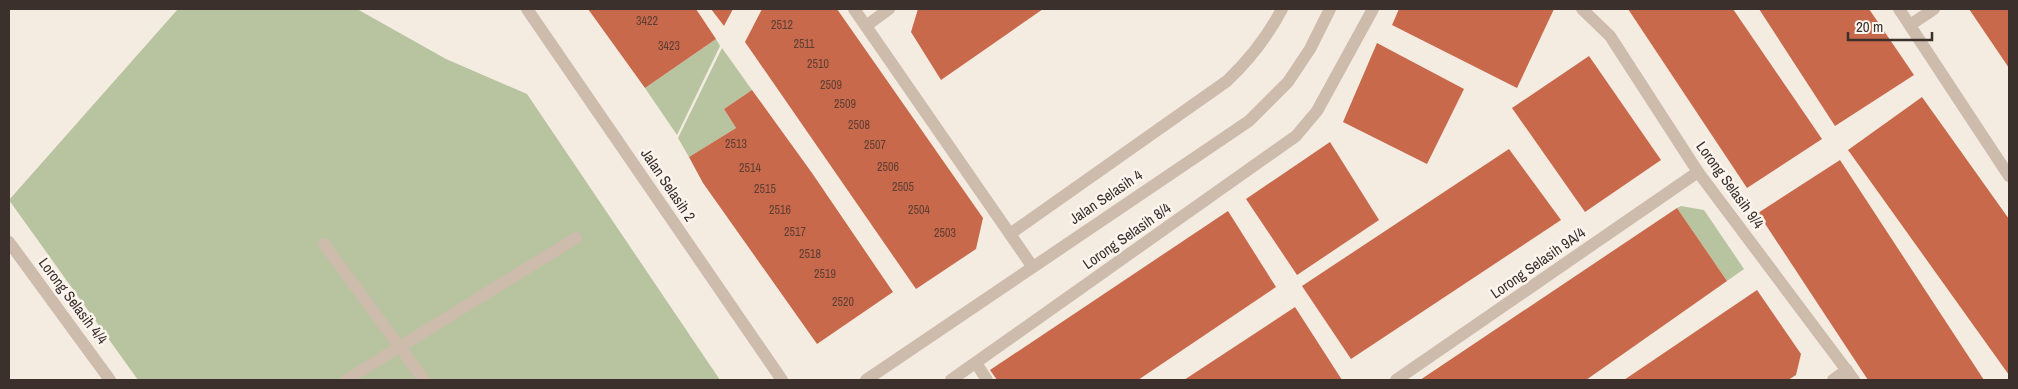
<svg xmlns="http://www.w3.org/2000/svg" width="2018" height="389" viewBox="0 0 2018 389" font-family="'Archivo Narrow',sans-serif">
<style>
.green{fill:#b8c4a0}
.building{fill:#c8694b}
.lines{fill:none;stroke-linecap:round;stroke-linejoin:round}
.lane{stroke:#cdbbac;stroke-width:12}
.street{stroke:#cdbbac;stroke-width:12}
.labels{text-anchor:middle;stroke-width:5;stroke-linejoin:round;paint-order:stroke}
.number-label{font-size:12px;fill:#5e3e33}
.street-label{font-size:15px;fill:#3b302b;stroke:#fbf5ee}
</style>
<rect width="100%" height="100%" fill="#f4ebe1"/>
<g class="green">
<polygon points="178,9 357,9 446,59 527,94 720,380 138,380 9,200"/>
<polygon points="716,39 720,46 677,135 645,88"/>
<polygon points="722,48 752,90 724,109 736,128 689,157 678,138"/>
<polygon points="1681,206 1704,210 1744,269 1727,281 1677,208"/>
</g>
<g class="building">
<polygon points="588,9 696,9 716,39 645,88"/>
<polygon points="711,9 733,9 724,26"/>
<polygon points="762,9 837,9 983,218 976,249 916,289 745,42"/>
<polygon points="918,9 1043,9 941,80 911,32"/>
<polygon points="1399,9 1554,9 1517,88 1392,25"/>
<polygon points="1628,9 1733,9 1822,139 1747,188"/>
<polygon points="1759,9 1869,9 1914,75 1835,126"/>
<polygon points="1969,9 2009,9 2009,68"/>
<polygon points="1377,43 1464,89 1427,164 1343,122"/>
<polygon points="1589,56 1661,160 1585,212 1512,108"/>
<polygon points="752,90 812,173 893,292 817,344 703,183 689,157 736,128 724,109"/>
<polygon points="1922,97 2009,219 2009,375 1848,150"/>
<polygon points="1330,142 1379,220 1297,275 1246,199"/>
<polygon points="1509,149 1561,220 1351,359 1302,286"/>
<polygon points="1840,160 1984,380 1868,380 1758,213"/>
<polygon points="1677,208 1727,281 1586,380 1420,380"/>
<polygon points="1228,211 1276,287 1138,380 997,380 990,370"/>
<polygon points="1757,290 1801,354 1796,375 1788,380 1624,380"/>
<polygon points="1295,307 1342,380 1184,380"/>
</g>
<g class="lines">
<g class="lane">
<polyline points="324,244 424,380"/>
<polyline points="976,363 987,380"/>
<polyline points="346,380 576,238"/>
</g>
<g class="street">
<polyline points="527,9 782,380"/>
<polyline points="854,9 1032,266"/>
<polyline points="1582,9 1610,36 1698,172 1854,380"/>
<polyline points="1899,9 2009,176"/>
<polyline points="1910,25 1934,9"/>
<polyline points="866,26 889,9"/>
<path d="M1010 234 1227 81C1249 60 1268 36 1282 9"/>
<polyline points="9,242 110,380"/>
<polyline points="866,380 1249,121 1288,82 1310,49 1330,9"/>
<polyline points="951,380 1296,136 1317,111 1373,9"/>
<polyline points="1396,380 1698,172"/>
<polyline points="1833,380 1847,370"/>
</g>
</g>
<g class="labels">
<g class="number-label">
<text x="647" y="25">3422</text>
<text x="782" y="29">2512</text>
<text x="804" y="48">2511</text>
<text x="669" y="50">3423</text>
<text x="818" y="68">2510</text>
<text x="831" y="89">2509</text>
<text x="845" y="108">2509</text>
<text x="859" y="129">2508</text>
<text x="736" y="148">2513</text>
<text x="875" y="149">2507</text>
<text x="888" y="171">2506</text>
<text x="750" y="172">2514</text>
<text x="903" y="191">2505</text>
<text x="765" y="193">2515</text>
<text x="780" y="214">2516</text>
<text x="919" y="214">2504</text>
<text x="795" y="236">2517</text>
<text x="945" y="237">2503</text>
<text x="810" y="258">2518</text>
<text x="825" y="278">2519</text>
<text x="843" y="306">2520</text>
</g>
<g class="street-label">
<text transform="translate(668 185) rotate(56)" y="5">Jalan Selasih 2</text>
<text transform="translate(1730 185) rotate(54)" y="5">Lorong Selasih 9/4</text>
<text transform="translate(1106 197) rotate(-34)" y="5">Jalan Selasih 4</text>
<text transform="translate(1127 236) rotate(-35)" y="5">Lorong Selasih 8/4</text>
<text transform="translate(1538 263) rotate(-35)" y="5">Lorong Selasih 9A/4</text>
<text transform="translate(73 301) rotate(53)" y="5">Lorong Selasih 4/4</text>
</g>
</g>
<rect width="2018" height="389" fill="none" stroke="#3b302b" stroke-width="20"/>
<path d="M1848 32v8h84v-8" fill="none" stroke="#3b302b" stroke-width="2.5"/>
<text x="1856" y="32" font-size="15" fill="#3b302b" stroke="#fbf5ee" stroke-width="4" paint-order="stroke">20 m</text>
</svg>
